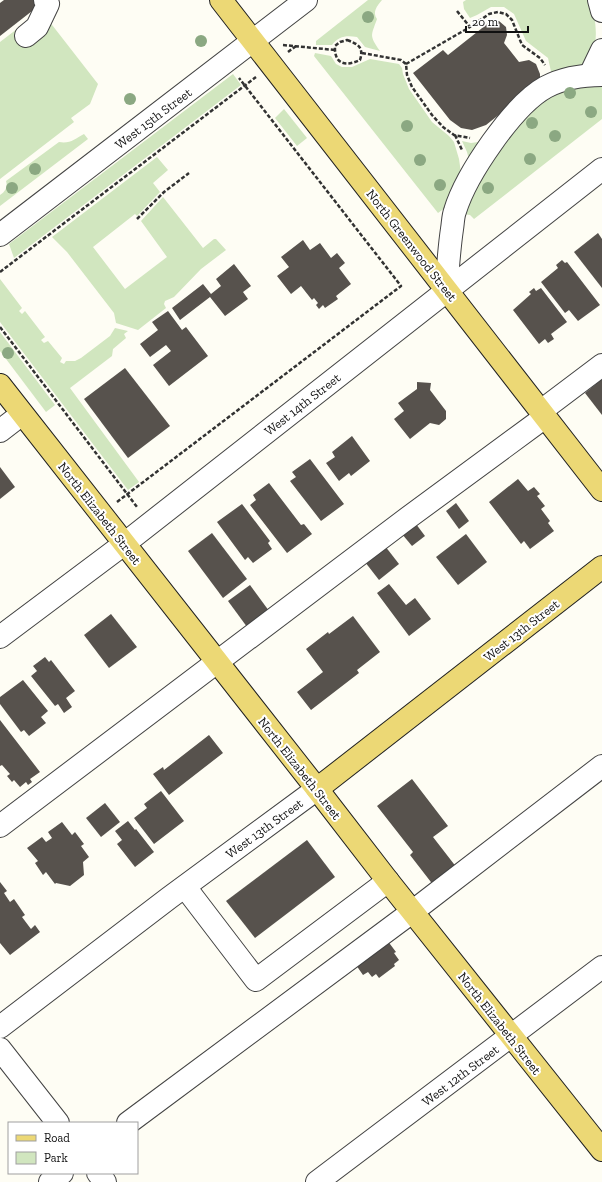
<svg xmlns="http://www.w3.org/2000/svg" width="602" height="1182" viewBox="0 0 602 1182" font-family="'Zilla Slab',serif">
<style>
.green{fill:#d1e6bf}
.building{fill:#57524d}
.lines{fill:none;stroke-linecap:round;stroke-linejoin:round}
.minor-casing{stroke:#434343;stroke-width:24}
.major-casing{stroke:#212121;stroke-width:24}
.path{stroke:#323232;stroke-width:2.5;stroke-dasharray:4 2;stroke-linecap:butt}
.minor{stroke:#fff;stroke-width:22}
.major{stroke:#ecd875;stroke-width:22}
.tree{fill:#8ba882}
.labels{text-anchor:middle;stroke-width:4;stroke-linejoin:round;paint-order:stroke}
.street-label{font-size:13px;fill:#101010;stroke:#fff}
</style>
<rect width="100%" height="100%" fill="#fefdf4"/>
<g class="green">
<path d="M368 0H382C377 6 372 12 377 19 371 36 369 35 380 51L365 47 357 37C347 35 338 36 332 45H316V41Z"/>
<path d="M466 0H590C597 21 602 56 579 68 571 71 561 73 552 76L548 58 526 41 514 14 504 7H491L477 15 470 18 464 9 463 2Z"/>
<polygon points="34,16 49,21 98,84 90,104 71,118 74,122 0,179 0,42"/>
<polygon points="315,53 331,56 336,64 342,67 352,67 370,59 399,64 402,68 403,74 409,89 432,122 449,136 454,142 459,159 462,180 449,205 438,213 314,56"/>
<polygon points="233,74 241,85 14,258 9,244"/>
<polygon points="602,83 602,119 474,219 470,215 463,214 496,148 550,93"/>
<polygon points="284,109 307,138 297,146 275,118"/>
<path d="M84 134 88 139 0 206V195C5 192 8 187 6 181L59 142C70 144 75 139 84 134Z"/>
<polygon points="462,141 471,143 485,141 470,164 467,152"/>
<polygon points="157,157 168,170 153,183 160,192 137,216 135,214 93,247 125,289 167,257 141,221 163,197 203,248 214,239 216,239 226,250 201,269 174,297 165,301 164,304 166,308 138,330 116,323 114,313 67,252 52,237"/>
<polygon points="0,279 22,308 19,311 22,314 25,311 45,337 41,340 44,343 48,341 62,358 60,362 64,364 66,361 75,361 81,358 110,336 115,328 128,331 124,334 126,338 113,349 112,356 70,388 139,482 128,490 0,322"/>
<polygon points="0,332 55,405 46,412 0,351"/>
</g>
<g class="building">
<polygon points="4,0 37,0 41,4 0,36 0,3"/>
<polygon points="491,21 499,21 506,27 507,35 504,43 519,62 529,60 536,64 540,74 540,82 486,125 472,130 461,128 450,120 413,73 443,50 448,55"/>
<polygon points="598,233 602,239 602,288 574,252"/>
<polygon points="303,240 310,250 320,243 331,258 337,253 345,263 339,268 351,284 336,296 338,299 325,308 323,305 319,309 316,305 318,303 314,298 312,300 301,286 291,294 277,276 289,267 281,257"/>
<polygon points="562,260 565,263 567,262 600,305 578,321 569,310 565,313 541,282 558,268 556,265"/>
<polygon points="234,264 251,286 243,292 248,299 225,316 210,297 180,320 172,308 203,284 211,294 221,286 216,279"/>
<polygon points="534,288 536,291 541,288 567,322 551,334 554,339 548,343 545,339 539,344 513,310 531,294 529,292"/>
<polygon points="168,311 182,330 186,327 208,356 169,386 153,365 171,351 166,345 150,357 140,344 158,330 152,322"/>
<polygon points="125,368 170,426 128,458 84,399"/>
<polygon points="602,379 602,415 585,393"/>
<polygon points="417,382 431,383 430,390 446,411 446,419 439,425 430,423 410,439 394,419 404,411 398,403 417,389"/>
<polygon points="352,436 370,461 351,476 349,473 339,481 326,463 335,457 332,452"/>
<polygon points="310,459 344,504 321,521 290,481 296,477 292,472"/>
<polygon points="0,467 15,487 0,499"/>
<polygon points="518,479 528,491 534,487 540,494 537,496 545,506 541,509 550,521 548,523 554,531 530,549 524,541 521,544 489,502"/>
<polygon points="269,483 301,525 304,524 312,534 287,553 250,505 256,500 253,495"/>
<polygon points="456,503 469,521 459,529 446,511"/>
<polygon points="242,504 270,541 268,543 272,549 253,563 248,557 245,560 217,522"/>
<polygon points="416,524 425,536 412,546 402,534"/>
<polygon points="212,533 247,579 223,598 188,551"/>
<polygon points="466,534 487,562 458,585 436,557"/>
<polygon points="385,546 399,564 379,580 365,562"/>
<polygon points="389,584 406,605 415,598 431,619 409,636 377,593"/>
<polygon points="250,585 272,615 250,631 228,601"/>
<polygon points="111,614 137,647 109,668 84,635"/>
<polygon points="353,616 380,652 357,670 359,673 311,710 297,692 323,672 306,649 328,632 329,634"/>
<polygon points="45,657 49,662 51,660 75,691 66,698 72,707 64,713 58,704 55,706 31,676 37,671 33,666"/>
<polygon points="23,680 48,711 41,717 46,723 29,736 24,730 21,732 0,704 0,697"/>
<polygon points="0,720 40,772 30,779 32,782 28,785 26,782 20,787 14,780 12,782 7,776 10,774 2,765 0,766"/>
<polygon points="209,735 223,753 169,795 153,774 163,767 164,770"/>
<polygon points="412,779 448,826 433,837 457,868 434,886 410,855 413,852 377,806"/>
<polygon points="161,791 184,821 154,844 134,818 147,808 144,804"/>
<polygon points="105,803 120,822 101,837 86,818"/>
<polygon points="128,821 135,830 136,829 154,852 135,867 117,844 122,840 115,831"/>
<polygon points="62,822 72,835 75,832 84,844 81,846 89,857 83,862 84,875 70,886 56,883 55,884 46,872 43,875 35,863 38,861 27,848 42,837 46,842 52,838 48,832"/>
<polygon points="307,840 335,877 255,938 226,901"/>
<polygon points="0,882 7,891 4,893 10,902 14,899 25,915 22,917 31,929 35,925 40,932 10,955 0,943"/>
<polygon points="387,940 396,952 394,953 399,960 394,964 395,966 379,978 376,974 372,977 368,972 363,975 356,965"/>
</g>
<g class="lines">
<defs>
<g id="minor">
<polyline points="599,0 602,11"/>
<polyline points="26,36 37,27 48,4 45,0"/>
<polyline points="590,75 602,50"/>
<polyline points="0,235 306,0"/>
<path d="M446 290C448 269 449 249 452 229 453 223 453 216 455 211 466 175 513 105 546 87 563 78 583 75 602 75"/>
<polyline points="541,411 602,365"/>
<polyline points="0,431 22,414"/>
<polyline points="0,637 124,544 602,169"/>
<polyline points="0,826 405,520 545,417"/>
<polyline points="185,887 256,980 388,881"/>
<polyline points="0,1027 169,898 317,789"/>
<polyline points="0,1049 58,1123"/>
<polyline points="128,1123 412,912 602,766"/>
<polyline points="98,1173 105,1182"/>
<polyline points="50,1182 62,1173"/>
<polyline points="317,1182 602,967"/>
</g>
<g id="major">
<polyline points="221,0 602,490"/>
<polyline points="0,385 317,789 388,881 602,1150"/>
<polyline points="317,789 602,567"/>
</g>
</defs>
<use href="#minor" class="minor-casing"/>
<use href="#major" class="major-casing"/>
<g class="path">
<polyline points="457,11 470,27"/>
<path d="M347 40C358 44 364 47 360 60 345 67 334 64 335 46L340 42Z"/>
<polyline points="283,45 335,50"/>
<polyline points="288,52 296,46"/>
<polyline points="362,53 401,60 406,64 407,75 412,87 432,115 443,127 454,135 470,138"/>
<polyline points="406,64 470,27 489,14 498,12 506,14 512,20 522,45 540,58 545,65"/>
<polyline points="455,135 462,150"/>
<polyline points="137,219 164,192 189,173"/>
<polyline points="0,272 256,77"/>
<polyline points="0,327 137,507"/>
<polyline points="117,502 401,286 239,78"/>
</g>
<use href="#minor" class="minor"/>
<use href="#major" class="major"/>
</g>
<g class="tree">
<circle cx="368" cy="17" r="6"/>
<circle cx="201" cy="41" r="6"/>
<circle cx="570" cy="93" r="6"/>
<circle cx="130" cy="99" r="6"/>
<circle cx="591" cy="112" r="6"/>
<circle cx="532" cy="123" r="6"/>
<circle cx="407" cy="126" r="6"/>
<circle cx="555" cy="136" r="6"/>
<circle cx="530" cy="159" r="6"/>
<circle cx="420" cy="160" r="6"/>
<circle cx="35" cy="169" r="6"/>
<circle cx="440" cy="185" r="6"/>
<circle cx="12" cy="188" r="6"/>
<circle cx="488" cy="188" r="6"/>
<circle cx="8" cy="353" r="6"/>
</g>
<g class="labels">
<g class="street-label">
<text transform="translate(153 118) rotate(-37)" y="5">West 15th Street</text>
<text transform="translate(412 245) rotate(52)" y="5">North Greenwood Street</text>
<text transform="translate(302 404) rotate(-38)" y="5">West 14th Street</text>
<text transform="translate(100 513) rotate(52)" y="5">North Elizabeth Street</text>
<text transform="translate(521 630) rotate(-38)" y="5">West 13th Street</text>
<text transform="translate(300 768) rotate(52)" y="5">North Elizabeth Street</text>
<text transform="translate(264 828) rotate(-36)" y="5">West 13th Street</text>
<text transform="translate(500 1023) rotate(52)" y="5">North Elizabeth Street</text>
<text transform="translate(460 1075) rotate(-37)" y="5">West 12th Street</text>
</g>
</g>
<rect x="8" y="1122" width="130" height="52" fill="#ffffff" stroke="#9f9f9f"/>
<rect x="16" y="1135" width="20" height="6" fill="#ecd875" stroke="#9f9f9f"/>
<text x="44" y="1142" font-size="12" fill="#101010">Road</text>
<rect x="16" y="1152" width="20" height="12" fill="#d1e6bf" stroke="#9f9f9f"/>
<text x="44" y="1162" font-size="12" fill="#101010">Park</text>
<path d="M466 26v6h62v-6" fill="none" stroke="#101010" stroke-width="2"/>
<text x="472" y="26" font-size="12" fill="#101010" stroke="#ffffff" stroke-width="3" paint-order="stroke">20 m</text>
</svg>
